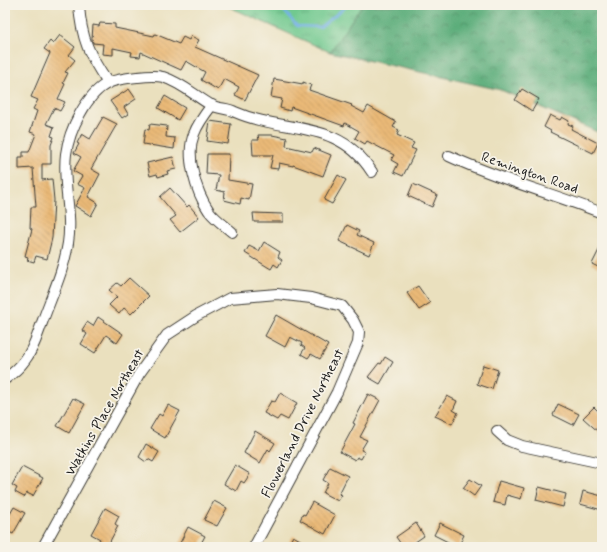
<svg xmlns="http://www.w3.org/2000/svg" width="607" height="552" viewBox="0 0 607 552" font-family="Mynerve,sans-serif">
<style>
.forest{fill:url(#forest-crowns);stroke:#3c644b}
.park{fill:url(#park-tufts);stroke:#467256}
.lines{fill:none;stroke-linecap:round;stroke-linejoin:round}
.stream{stroke:#76b1e7;stroke-width:2.5}
.building{fill:url(#building-back-hatch)}
.minor-casing{stroke:#3b3934;stroke-width:12}
.minor{stroke:#fff;stroke-width:10}
.labels{text-anchor:middle;stroke-width:3.5;stroke-linejoin:round;paint-order:stroke}
.street-label{font-size:14px;fill:#1c1c1c;stroke:#f7f3e8}
</style>
<defs>
<pattern id="forest-crowns" width="20" height="18" patternUnits="userSpaceOnUse"><rect width="20" height="18" fill="#5cad7a"/><path d="M2 6a3 3 0 1 1 6 0M12 15a3 3 0 1 1 6 0" fill="none" stroke="#4b8c63"/></pattern>
<pattern id="park-tufts" width="24" height="20" patternUnits="userSpaceOnUse"><rect width="24" height="20" fill="#71c98f"/><path d="M3 7l-1-3M5 7V3M7 7l1-3M15 17l-1-3M17 17v-4M19 17l1-3" fill="none" stroke="#61ac7b"/></pattern>
<pattern id="building-back-hatch" width="6" height="6" patternUnits="userSpaceOnUse"><rect width="6" height="6" fill="#eab977"/><path d="M-1 5l2 2M0 0l6 6M5-1l2 2" fill="none" stroke="#c89e66"/></pattern>
</defs>
<rect width="100%" height="100%" fill="#f7f3e8"/>
<filter id="ink" filterUnits="userSpaceOnUse"><feTurbulence type="fractalNoise" baseFrequency=".025" numOctaves="2"/><feDisplacementMap in="SourceGraphic" scale="8" xChannelSelector="R" yChannelSelector="G"/><feConvolveMatrix kernelMatrix="1 2 1 2 8 2 1 2 1" color-interpolation-filters="sRGB"/></filter>
<filter id="wash" filterUnits="userSpaceOnUse"><feTurbulence type="fractalNoise" baseFrequency=".012" numOctaves="4" result="noise"/><feDisplacementMap in="SourceGraphic" scale="16" xChannelSelector="R" yChannelSelector="G"/><feGaussianBlur stdDeviation="0.9" result="paint"/><feColorMatrix in="noise" values="0 0 0 0 0 0 0 0 0 0 0 0 0 0 0 0 0 1.4 0 .05"/><feComposite in="paint" operator="in"/></filter>
<g filter="url(#wash)">
<rect width="100%" height="100%" fill="#eae0be"/>
<polygon class="forest" points="362,5 602,5 602,134 501,90 330,52"/>
<polygon class="park" points="225,5 362,5 330,52"/>
<g class="lines">
<polyline class="stream" points="279,5 297,26 320,27 348,5"/>
</g>
<g id="blocks">
<g class="building">
<polygon points="100,23 115,24 115,28 154,36 155,34 179,44 183,37 189,40 191,36 199,40 195,47 258,75 245,100 235,95 239,87 224,79 218,90 201,80 205,72 186,61 181,70 141,52 140,57 131,56 132,52 113,48 113,55 102,54 103,44 93,43 92,39 93,25 99,26"/>
<polygon points="60,35 75,47 69,55 75,60 65,72 68,73 63,83 65,84 58,99 65,102 60,111 54,108 46,124 54,127 51,136 54,137 51,145 51,164 42,164 42,180 52,179 54,200 52,238 47,259 36,256 34,262 27,260 28,257 25,256 32,229 30,228 31,207 36,207 33,168 19,169 19,157 23,157 23,152 29,152 36,134 30,132 37,111 33,109 38,100 31,97 50,53 44,49 50,41 53,44"/>
<polygon points="274,79 303,84 303,82 311,85 309,90 352,105 351,106 364,113 368,106 396,122 393,127 399,130 397,135 414,143 411,148 416,150 403,176 394,172 398,164 391,160 394,155 367,141 365,144 355,138 359,131 345,123 344,126 291,107 290,111 280,108 282,99 271,97"/>
<polygon points="129,89 136,99 124,107 128,114 122,118 110,101"/>
<polygon points="522,89 539,99 532,111 515,100"/>
<polygon points="165,96 185,108 178,120 158,108"/>
<polygon points="550,115 560,120 562,117 569,121 568,124 573,126 571,129 598,143 593,153 550,132 551,131 544,127"/>
<polygon points="103,117 117,124 91,169 100,174 88,197 98,203 91,216 75,206 85,188 77,184 82,176 73,171 81,157 74,153 79,144 77,143 82,134 90,139"/>
<polygon points="210,121 231,124 228,144 207,141"/>
<polygon points="150,124 167,126 166,137 175,138 174,149 143,144 145,129 149,130"/>
<polygon points="258,135 272,135 287,138 286,146 312,152 314,148 331,155 323,176 293,165 293,166 279,163 278,169 270,168 273,155 253,155 252,140 259,140"/>
<polygon points="207,154 229,154 228,180 252,184 249,200 241,198 240,204 224,200 225,192 216,190 219,175 206,174"/>
<polygon points="173,157 176,169 167,171 168,174 158,177 157,174 150,176 147,163"/>
<polygon points="338,175 346,180 332,204 324,200"/>
<polygon points="413,184 437,195 432,207 408,196"/>
<polygon points="170,188 187,207 189,205 199,217 180,232 170,220 176,216 160,197"/>
<polygon points="253,213 283,214 283,222 254,222"/>
<polygon points="347,225 359,231 357,235 374,243 369,255 339,241"/>
<polygon points="264,242 280,252 278,257 282,260 278,267 274,264 271,269 245,253 249,246 259,251"/>
<polygon points="602,244 602,269 592,264"/>
<polygon points="129,278 149,296 131,314 124,308 119,314 109,305 117,297 109,290 117,283 121,286"/>
<polygon points="418,286 430,303 419,310 407,293"/>
<polygon points="276,315 328,345 320,359 311,354 308,358 301,354 305,348 301,345 302,343 290,337 285,347 265,336"/>
<polygon points="98,317 123,334 117,343 106,335 95,353 81,344 87,334 82,330 87,322 93,326"/>
<polygon points="385,357 393,362 380,384 368,377 379,363 381,364"/>
<polygon points="483,365 498,370 492,389 477,384"/>
<polygon points="280,393 297,403 288,420 280,416 277,420 264,413 271,401 275,402"/>
<polygon points="368,394 380,400 360,437 367,440 361,450 365,452 361,459 357,457 355,460 340,452 355,424 353,423"/>
<polygon points="447,396 457,401 453,410 458,413 452,424 435,416"/>
<polygon points="73,398 85,404 69,433 57,426"/>
<polygon points="558,404 579,414 573,425 553,415"/>
<polygon points="168,405 180,411 165,438 150,429 159,414 162,416"/>
<polygon points="594,407 602,415 602,435 583,418"/>
<polygon points="255,431 275,443 270,451 268,449 260,463 244,453"/>
<polygon points="146,444 159,452 153,462 148,459 146,462 139,457"/>
<polygon points="235,465 250,474 244,483 241,481 236,491 224,484"/>
<polygon points="22,467 43,478 33,496 27,493 24,497 15,492 17,488 12,485"/>
<polygon points="330,467 348,476 339,494 342,495 338,501 323,493 328,483 323,480"/>
<polygon points="470,479 481,486 474,496 463,488"/>
<polygon points="499,481 524,488 521,499 507,495 505,505 493,502"/>
<polygon points="539,487 566,494 563,507 536,500"/>
<polygon points="583,491 602,496 602,510 580,504"/>
<polygon points="214,501 227,508 217,526 204,520"/>
<polygon points="312,502 335,515 325,534 300,520 303,514 305,515"/>
<polygon points="14,507 25,513 13,534 5,530 5,517 8,512 10,514"/>
<polygon points="105,508 119,516 115,524 118,526 107,547 98,543 100,539 91,534"/>
<polygon points="416,523 424,536 408,547 403,547 396,537"/>
<polygon points="440,523 464,535 458,547 434,535"/>
<polygon points="188,527 205,536 199,547 178,547"/>
<polygon points="293,536 313,547 287,547"/>
</g>
</g>
</g>
<g filter="url(#ink)">
<use href="#blocks" fill-opacity="0" stroke="#3b3934" stroke-width="1"/>
<g class="lines">
<defs>
<g id="minor">
<path d="M79 5C81 38 90 57 108 83"/>
<path d="M212 105C205 114 198 123 194 134 185 156 196 192 209 211 215 219 224 225 232 232"/>
<path d="M449 156C498 179 551 193 602 213"/>
<path d="M5 379C12 374 20 367 25 360 34 349 38 333 43 320 52 295 64 270 68 243 73 213 62 183 66 154 69 131 86 94 108 83 117 79 128 78 138 77 146 76 155 75 163 77 182 83 195 96 211 105 218 109 228 108 235 112 285 134 338 118 372 172"/>
<polyline points="497,431 507,440 522,446 602,463"/>
<polyline points="43,547 139,374 167,335 196,316 230,298 277,294 311,298 342,306 353,320 359,332 358,343 337,392 254,547"/>
</g>
</defs>
<use href="#minor" class="minor-casing"/>
<use href="#minor" class="minor"/>
</g>
</g>
<g class="labels">
<g class="street-label">
<text transform="translate(530 172) rotate(19)" y="5">Remington Road</text>
<text transform="translate(104 412) rotate(-60)" y="5">Watkins Place Northeast</text>
<text transform="translate(302 423) rotate(-63)" y="5">Flowerland Drive Northeast</text>
</g>
</g>
<rect width="607" height="552" fill="none" stroke="#f7f3e8" stroke-width="20"/>
</svg>
